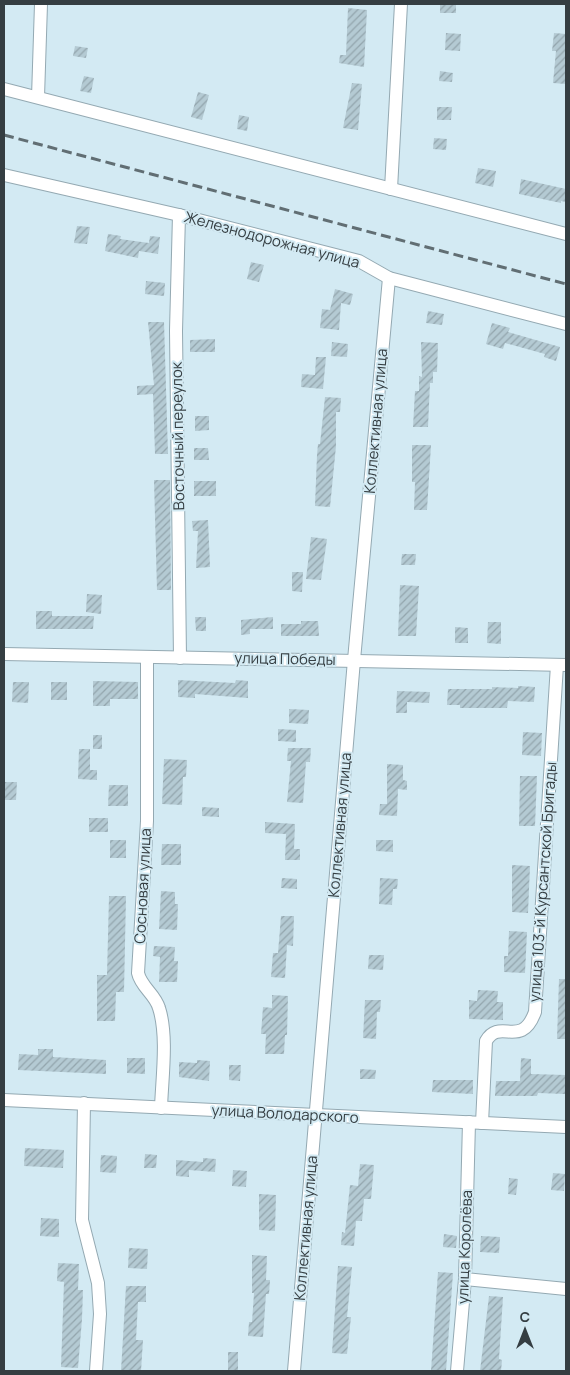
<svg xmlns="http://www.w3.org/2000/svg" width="570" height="1375" viewBox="0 0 570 1375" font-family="Manrope,sans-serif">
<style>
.building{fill:url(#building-hatch)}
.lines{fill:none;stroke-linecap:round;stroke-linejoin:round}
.street-casing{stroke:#94a9b2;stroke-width:14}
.street{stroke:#fff;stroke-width:12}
.rail{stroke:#616e73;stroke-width:3;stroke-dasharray:10 5;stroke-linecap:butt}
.labels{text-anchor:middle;stroke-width:4;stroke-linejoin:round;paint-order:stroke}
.street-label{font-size:15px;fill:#353e42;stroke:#d3eaf3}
</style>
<defs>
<pattern id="building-hatch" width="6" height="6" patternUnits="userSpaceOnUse" patternTransform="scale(1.25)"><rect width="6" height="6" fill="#b4cad3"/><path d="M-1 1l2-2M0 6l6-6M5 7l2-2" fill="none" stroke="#93a5ad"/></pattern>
</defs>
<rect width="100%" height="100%" fill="#d3eaf3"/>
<g class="building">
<rect x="440" y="4" width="16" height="9"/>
<polygon points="348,8 367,10 364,67 339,63 340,55 346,55"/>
<polygon points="446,33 461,34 460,51 445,50"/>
<polygon points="554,33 566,34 566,84 553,83 556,51 552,51"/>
<polygon points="75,46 88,48 86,58 73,56"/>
<polygon points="440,71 453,73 452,82 439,81"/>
<polygon points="84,76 94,78 91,93 80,91"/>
<polygon points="352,83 362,84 358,130 343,128"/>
<polygon points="198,92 209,95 202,120 191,117"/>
<polygon points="437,107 452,107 451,120 437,120"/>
<polygon points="239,115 249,117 247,131 237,129"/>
<polygon points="434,138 447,139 446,150 433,149"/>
<polygon points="478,168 496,171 493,187 475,183"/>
<polygon points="521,179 566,189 566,202 561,201 561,203 519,194"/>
<polygon points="77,226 90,227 87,244 74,243"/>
<polygon points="108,234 121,236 120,239 149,243 150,236 160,237 158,254 139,251 138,258 105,251"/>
<polygon points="251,262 264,265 259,282 247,279"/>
<polygon points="146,281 165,283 164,296 145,294"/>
<polygon points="335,289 353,294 350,305 341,303 339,330 320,328 322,309 330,310"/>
<polygon points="428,311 444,314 442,325 426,323"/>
<polygon points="148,322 164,322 168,454 155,454 153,394 137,395 137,386 154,385"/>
<polygon points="492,323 510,328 508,332 560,347 556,361 544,357 545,354 505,343 503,349 486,344"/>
<polygon points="215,339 215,352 190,352 190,340"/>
<polygon points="332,342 348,344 347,357 331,356"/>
<polygon points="421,342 438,343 437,372 433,372 433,383 430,383 428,427 413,427 415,391 419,391 419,376 422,377"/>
<polygon points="316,357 326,357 323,389 301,387 302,374 315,375"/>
<polygon points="325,397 341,398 340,412 336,412 336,446 330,507 315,506 317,455 318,444 320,444"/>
<polygon points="195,416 209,416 209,430 195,431"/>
<polygon points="412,445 431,445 427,510 414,510 415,482 412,482"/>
<polygon points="194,448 208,448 209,460 194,460"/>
<polygon points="154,480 170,480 171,590 157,590"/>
<rect x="194" y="481" width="22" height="15"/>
<polygon points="208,520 210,567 196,568 198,531 193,531 192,521"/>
<polygon points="311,537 327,539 321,580 306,579"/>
<polygon points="402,554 416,554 415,565 401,565"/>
<polygon points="292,572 303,572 302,592 292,591"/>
<polygon points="400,585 419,586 416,636 398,636"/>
<polygon points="87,594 102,595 101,614 86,612"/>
<polygon points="36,611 52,611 52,616 94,616 93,629 36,629"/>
<polygon points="195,617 206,617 206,631 196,631"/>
<polygon points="273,617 273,629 250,629 250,634 241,635 241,620"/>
<polygon points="301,621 318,621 319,636 281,636 281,624 301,624"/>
<polygon points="488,622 501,622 501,644 487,643"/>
<polygon points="455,627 468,628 468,643 455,643"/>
<polygon points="178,680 235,683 236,680 248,681 248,698 195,694 195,698 178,697"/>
<polygon points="93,681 138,682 138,699 110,699 110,706 93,706"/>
<polygon points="13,682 29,682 28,703 12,702"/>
<rect x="51" y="682" width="16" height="18"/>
<polygon points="518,686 535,687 534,702 508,701 507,708 460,708 460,705 447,705 448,689 492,689 492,687 518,688"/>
<polygon points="397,691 430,692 429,703 407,702 407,713 396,713"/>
<polygon points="289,709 309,710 308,724 289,723"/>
<polygon points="278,729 296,730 296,742 278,741"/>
<polygon points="523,732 542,733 541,756 522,755"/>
<rect x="93" y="735" width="9" height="14"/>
<polygon points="288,748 311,748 310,762 306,762 303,803 287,802 291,761 287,761"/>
<polygon points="79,749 90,749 90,770 97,770 97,780 78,779"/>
<polygon points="164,759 187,760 186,777 183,777 182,805 162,804"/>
<polygon points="387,764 403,765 403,780 407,781 407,790 398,789 397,816 379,815 380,804 387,804"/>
<polygon points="520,776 537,776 535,826 519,826"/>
<polygon points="4,782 17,782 16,800 4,800"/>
<polygon points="109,785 128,785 128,806 108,806"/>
<polygon points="202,807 219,808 219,817 202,816"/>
<rect x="89" y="818" width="19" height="14"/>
<polygon points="265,822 295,824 294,849 300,849 300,860 285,860 286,834 265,833"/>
<rect x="110" y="840" width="16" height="18"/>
<polygon points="376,840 393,840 393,852 376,851"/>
<polygon points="162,844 181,844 181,865 161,865"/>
<polygon points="512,865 530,866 528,913 512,912"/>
<polygon points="282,878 297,879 297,889 281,888"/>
<polygon points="380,878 398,879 397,889 393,889 392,905 379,904"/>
<polygon points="161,891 175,892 175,904 178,904 177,930 159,929"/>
<polygon points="109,896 126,896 124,992 116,992 115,1021 97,1021 97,975 107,975"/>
<polygon points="281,916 294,916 293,946 287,945 285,978 271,977 273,953 278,953"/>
<polygon points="509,931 527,932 525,973 504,972 504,956 508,956"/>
<polygon points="154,946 175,947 174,961 178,961 177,982 159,982 160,957 153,956"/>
<polygon points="369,955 384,955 383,970 368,969"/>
<polygon points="559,979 566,979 566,1039 557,1039"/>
<polygon points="478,990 498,991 497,1002 503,1002 503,1020 469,1019 469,1000 477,1001"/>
<polygon points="272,995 288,996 287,1035 285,1035 284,1054 265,1054 266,1034 261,1034 263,1007 272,1008"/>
<polygon points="365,1000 381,1000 380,1012 377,1012 376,1039 363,1038"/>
<polygon points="38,1049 53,1049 53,1057 106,1060 106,1074 18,1070 19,1054 38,1055"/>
<polygon points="127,1058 145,1058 145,1074 127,1073"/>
<polygon points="521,1058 531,1059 531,1074 566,1075 565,1094 538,1093 537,1096 495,1096 496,1081 520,1081"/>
<polygon points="197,1060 210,1061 209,1081 179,1077 179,1062 197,1063"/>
<polygon points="229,1065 241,1065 240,1081 229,1080"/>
<polygon points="360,1069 376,1070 375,1079 360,1079"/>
<polygon points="433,1080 473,1080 473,1094 432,1092"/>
<polygon points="25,1148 64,1150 63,1168 24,1166"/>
<polygon points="145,1154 157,1155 156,1168 144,1168"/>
<polygon points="101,1155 117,1156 116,1173 100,1172"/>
<polygon points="203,1158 216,1159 215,1172 189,1170 189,1177 176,1176 176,1160 203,1162"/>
<polygon points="360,1164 374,1165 371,1199 364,1199 362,1221 356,1221 354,1246 341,1245 342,1232 345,1233 350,1185 358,1186"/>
<polygon points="233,1170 247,1171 246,1187 232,1186"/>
<polygon points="553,1173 565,1174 564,1191 551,1190"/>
<polygon points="509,1178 518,1179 516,1195 508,1194"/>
<polygon points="259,1194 276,1195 275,1231 259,1230"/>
<polygon points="41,1218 59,1219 59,1237 40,1236"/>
<polygon points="444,1234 457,1236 456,1248 443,1247"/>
<polygon points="481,1236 500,1237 499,1253 480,1252"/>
<polygon points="129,1248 148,1249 147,1269 128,1268"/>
<polygon points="252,1255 267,1256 266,1280 270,1280 269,1294 266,1294 263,1337 248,1336 249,1322 252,1322 254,1293 252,1293"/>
<polygon points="58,1263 79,1264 78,1290 83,1290 82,1319 78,1368 61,1367 64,1282 57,1281"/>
<polygon points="338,1266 352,1267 347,1317 351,1317 347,1354 332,1353"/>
<polygon points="438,1272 453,1273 446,1371 431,1371"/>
<polygon points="126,1286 146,1286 146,1302 138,1302 136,1340 143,1340 141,1371 121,1371"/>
<polygon points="489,1296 503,1297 499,1359 502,1360 501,1371 480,1371"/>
<rect x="228" y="1352" width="10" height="19"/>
</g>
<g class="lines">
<defs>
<g id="street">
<polyline points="4,89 566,234"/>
<polyline points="38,97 41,4"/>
<polyline points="4,175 179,215 359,261 389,278 566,324"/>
<polyline points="391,189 401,4"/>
<polyline points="179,215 176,331 180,658"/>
<polyline points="4,654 566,665"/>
<path d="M147 657V821L138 973C141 987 155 994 159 1008 168 1036 162 1078 161 1108"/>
<polyline points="4,1100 566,1127"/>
<polyline points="84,1103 82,1220 98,1283 100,1314 96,1371"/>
<path d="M482 1123 486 1041C500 1017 521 1050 535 1012L557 665"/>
<polyline points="465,1279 566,1289"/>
<polyline points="294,1371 354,660 389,278"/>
<polyline points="457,1371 465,1279 469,1122"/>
</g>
</defs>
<use href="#street" class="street-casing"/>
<use href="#street" class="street"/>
<polyline class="rail" points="4,135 566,284"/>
</g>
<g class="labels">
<g class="street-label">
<text transform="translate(272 240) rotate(15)" y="5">Железнодорожная улица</text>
<text transform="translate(376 421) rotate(-85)" y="5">Коллективная улица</text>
<text transform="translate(178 436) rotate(-91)" y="5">Восточный переулок</text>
<text transform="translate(285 659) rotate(1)" y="5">улица Победы</text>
<text transform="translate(340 825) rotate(-85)" y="5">Коллективная улица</text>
<text transform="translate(543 882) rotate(-86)" y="5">улица 103-й Курсантской Бригады</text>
<text transform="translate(143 886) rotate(-87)" y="5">Сосновая улица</text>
<text transform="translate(285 1114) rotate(3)" y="5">улица Володарского</text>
<text transform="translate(306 1228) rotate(-85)" y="5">Коллективная улица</text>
<text transform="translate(465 1247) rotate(-88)" y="5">улица Королёва</text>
</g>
</g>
<rect width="570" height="1375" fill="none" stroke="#353e42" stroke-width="10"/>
<g transform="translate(525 1330)" stroke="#d3eaf3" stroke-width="4" paint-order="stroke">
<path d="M0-4L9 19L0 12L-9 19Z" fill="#353e42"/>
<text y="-8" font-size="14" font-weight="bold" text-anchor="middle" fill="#353e42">С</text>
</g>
</svg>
